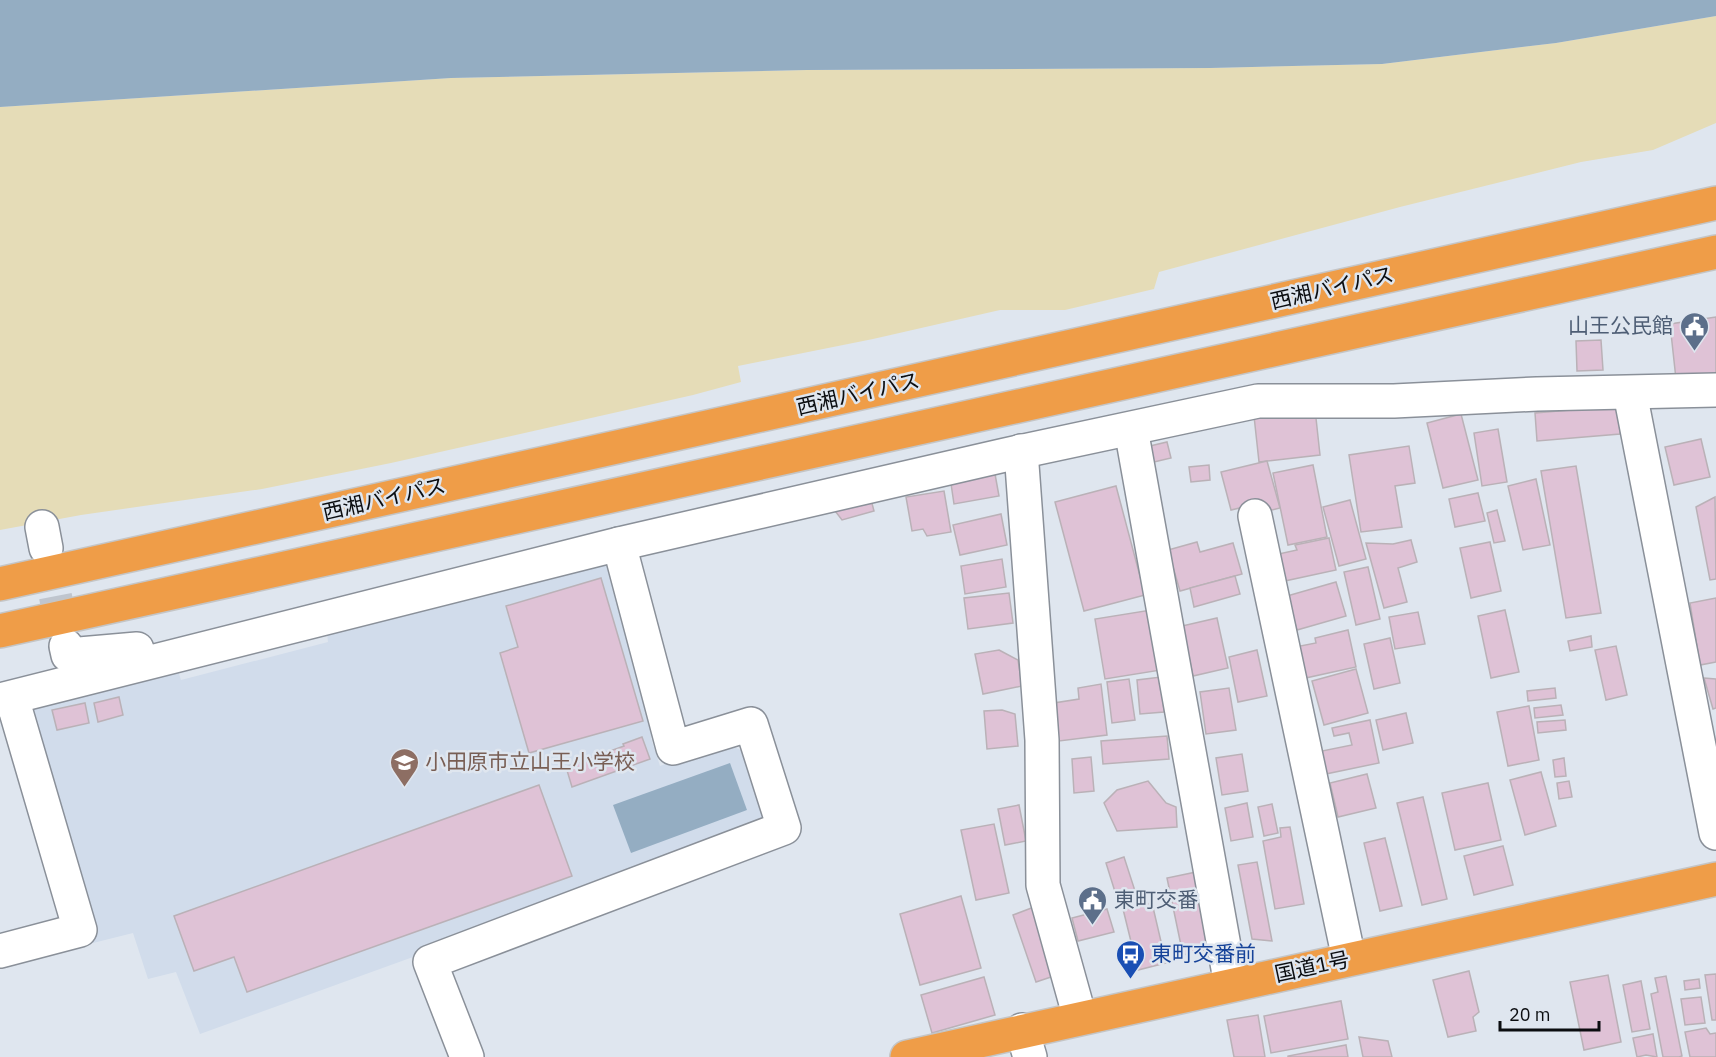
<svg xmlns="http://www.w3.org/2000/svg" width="1716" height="1057" viewBox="0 0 1716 1057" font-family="'IBM Plex Sans','Noto Sans JP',sans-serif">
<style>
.built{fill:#d1dceb}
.sand{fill:#e5dcb7}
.water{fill:#94adc2}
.building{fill:#dfc2d6;stroke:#bab1b7;stroke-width:1.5}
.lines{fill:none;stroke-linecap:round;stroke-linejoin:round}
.minor-tunnel{stroke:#bfc5ce;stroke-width:33;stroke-dasharray:33 16;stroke-linecap:butt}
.minor-casing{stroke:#8a9099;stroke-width:36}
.highway-casing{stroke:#c4c5c6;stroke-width:36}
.minor{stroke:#fff;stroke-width:33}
.highway{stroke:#ef9d48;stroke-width:33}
.labels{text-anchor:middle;stroke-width:5;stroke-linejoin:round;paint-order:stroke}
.street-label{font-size:21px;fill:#0b0d10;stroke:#dfe6ef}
.service-label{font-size:21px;fill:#4e5e75;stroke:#dfe6ef;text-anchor:end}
.education-label{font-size:21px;fill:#785e54;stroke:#dfe6ef;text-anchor:start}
.transit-label{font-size:21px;fill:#164399;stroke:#dfe6ef;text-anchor:start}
</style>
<rect width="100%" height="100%" fill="#dfe6ef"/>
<polygon class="built" points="606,558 654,709 651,738 660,766 725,743 750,754 768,810 760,827 413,957 200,1034 176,972 148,979 133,933 93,943 21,700 175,662 181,680 328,642 326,625"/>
<polygon class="sand" points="1716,16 1716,123 1653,150 1581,162 1400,207 1159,272 1154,289 1065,310 1000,310 873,339 738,366 741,382 693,395 391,463 262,489 81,515 0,530 0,107 451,78 807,70 1210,68 1382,64 1556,43"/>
<g class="water">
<polygon points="0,0 1716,0 1716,16 1556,43 1382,64 1210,68 807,70 451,78 0,107"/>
<polygon points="730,763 747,810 631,853 613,805"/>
</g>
<g class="building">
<polygon points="1716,317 1716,377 1676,379 1670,324"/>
<polygon points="1601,340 1603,370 1577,371 1576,341"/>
<polygon points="1618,406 1620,434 1537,441 1535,413"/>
<polygon points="1315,409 1320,455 1259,462 1254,416"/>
<polygon points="1461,414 1478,480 1443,488 1427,423"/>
<polygon points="1498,429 1507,482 1482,486 1474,433"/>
<polygon points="1701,439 1710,477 1674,485 1665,447"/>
<polygon points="1167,442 1171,458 1141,465 1137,449"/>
<polygon points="1409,446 1415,483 1395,486 1402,527 1361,532 1349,455"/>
<polygon points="1267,461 1280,508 1264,512 1261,503 1231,510 1221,472"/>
<polygon points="993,463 999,496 954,504 949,470"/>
<polygon points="1209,465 1210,480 1191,482 1189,467"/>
<polygon points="1313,465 1327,537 1288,545 1273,473"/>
<polygon points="1576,466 1601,613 1566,618 1541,471"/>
<polygon points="1536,479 1550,545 1523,550 1508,486"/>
<polygon points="1116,486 1145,595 1084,611 1055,502"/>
<polygon points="944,491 951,532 927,536 923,529 912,531 906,497"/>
<polygon points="869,492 874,511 842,520 829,503"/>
<polygon points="1478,493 1485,521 1455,527 1449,499"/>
<polygon points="1715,497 1716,579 1710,580 1696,507"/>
<polygon points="1350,500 1366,559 1339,566 1323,507"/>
<polygon points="1497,510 1505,541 1494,543 1487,513"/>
<polygon points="1001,514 1007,545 960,555 953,525"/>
<polygon points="1329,538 1336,570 1280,582 1274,555 1297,550 1295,545"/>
<polygon points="1411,540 1417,562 1398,568 1407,602 1384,608 1366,543 1393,544"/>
<polygon points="1197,542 1200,552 1233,543 1242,574 1180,591 1168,550"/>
<polygon points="1490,542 1501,591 1471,598 1460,548"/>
<polygon points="1002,559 1006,587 965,594 961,566"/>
<polygon points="1368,567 1380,619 1356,625 1344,572"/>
<polygon points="1235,576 1240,594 1194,607 1190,588"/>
<polygon points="601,578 643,721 529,753 500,653 518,647 506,606"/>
<polygon points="1336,582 1346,616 1297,630 1287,596"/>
<polygon points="1009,593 1013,623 968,629 964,598"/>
<polygon points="1716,598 1716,662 1700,665 1690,603"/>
<polygon points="1151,610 1161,670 1105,679 1095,619"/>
<polygon points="1505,610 1519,672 1491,678 1478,616"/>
<polygon points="1418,612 1425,644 1395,649 1389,617"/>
<polygon points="1217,618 1228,668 1193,676 1182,626"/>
<polygon points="1348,630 1356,667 1301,679 1295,647 1316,643 1315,638"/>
<polygon points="1591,636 1592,647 1570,651 1568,641"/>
<polygon points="1390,638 1400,683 1374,689 1364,644"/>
<polygon points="1616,646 1627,695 1606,700 1595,650"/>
<polygon points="999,650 1018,660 1022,686 983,694 975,654"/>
<polygon points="1257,650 1267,696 1238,702 1229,657"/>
<polygon points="1356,669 1368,713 1324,725 1312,681"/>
<polygon points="1161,677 1164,712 1140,714 1137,680"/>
<polygon points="1704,678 1716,679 1716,708 1713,709"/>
<polygon points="1129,679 1135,720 1112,723 1107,682"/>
<polygon points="1101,684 1107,735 1059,741 1054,703 1079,699 1078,688"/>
<polygon points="1229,688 1236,730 1206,734 1200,692"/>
<polygon points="1555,688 1556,698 1528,701 1527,691"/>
<polygon points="119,697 123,715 98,722 94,703"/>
<polygon points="85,703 89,723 57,730 52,710"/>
<polygon points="1561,705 1563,715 1535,718 1534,708"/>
<polygon points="1529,706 1539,760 1508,766 1497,712"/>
<polygon points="1002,710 1015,714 1018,746 987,749 984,711"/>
<polygon points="1406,713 1413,743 1383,750 1376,720"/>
<polygon points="1370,720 1379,763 1316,776 1312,753 1352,745 1349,733 1334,736 1332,728"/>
<polygon points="1565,720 1566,730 1538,733 1537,722"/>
<polygon points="1167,736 1169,759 1103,764 1101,741"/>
<polygon points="642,737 650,759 572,787 566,767 624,746 623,744"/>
<polygon points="1242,754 1248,791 1222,795 1216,758"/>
<polygon points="1091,757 1094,791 1074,793 1072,759"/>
<polygon points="1564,758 1566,776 1555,777 1553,760"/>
<polygon points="1541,772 1556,826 1525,835 1510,780"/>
<polygon points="1367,774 1376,808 1338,817 1330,783"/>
<polygon points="1148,781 1166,803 1176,807 1177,827 1117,831 1104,803 1117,790"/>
<polygon points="1569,781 1572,797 1559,799 1557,783"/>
<polygon points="1488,783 1501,840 1455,850 1442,793"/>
<polygon points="539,785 572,876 247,992 234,957 194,971 174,916"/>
<polygon points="1423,797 1447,899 1422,905 1397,803"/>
<polygon points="1247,803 1253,837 1231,841 1225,808"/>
<polygon points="1272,804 1278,833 1264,836 1258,807"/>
<polygon points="1019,805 1026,841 1005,845 998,809"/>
<polygon points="994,824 1009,893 976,900 961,830"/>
<polygon points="1290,827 1304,904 1275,909 1263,841 1281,837 1280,828"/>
<polygon points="1385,838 1402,906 1380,911 1364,843"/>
<polygon points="1503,846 1513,885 1474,895 1464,856"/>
<polygon points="1124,857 1136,894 1116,895 1106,863"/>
<polygon points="1257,862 1272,941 1252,939 1238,865"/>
<polygon points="1201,871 1217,947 1183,955 1167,878"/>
<polygon points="961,896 981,968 920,985 900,914"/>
<polygon points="1152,903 1166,963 1138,970 1123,909"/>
<polygon points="1034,907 1057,975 1036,982 1013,915"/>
<polygon points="1107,909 1114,932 1078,941 1072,918"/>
<polygon points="1469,971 1479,1012 1473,1017 1476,1031 1448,1037 1433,980"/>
<polygon points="1716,974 1716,1020 1712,1020 1705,975"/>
<polygon points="1608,975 1621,1042 1584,1050 1570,982"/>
<polygon points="1666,976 1682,1056 1679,1057 1663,1057 1651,994 1658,992 1655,978"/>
<polygon points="984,977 995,1015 932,1033 921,995"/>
<polygon points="1699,979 1700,988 1685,990 1684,981"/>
<polygon points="1641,981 1650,1029 1632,1032 1623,985"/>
<polygon points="1701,997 1705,1023 1685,1025 1681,999"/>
<polygon points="1341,1001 1348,1039 1271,1053 1264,1016"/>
<polygon points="1258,1015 1265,1057 1234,1057 1227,1020"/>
<polygon points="1706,1028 1710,1034 1716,1033 1716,1057 1690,1057 1685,1032"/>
<polygon points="1653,1034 1657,1057 1646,1055 1637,1057 1633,1038"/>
<polygon points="1359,1037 1388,1041 1392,1057 1363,1057"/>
<polygon points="1346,1045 1348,1057 1288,1057 1288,1056"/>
</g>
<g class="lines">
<polyline class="minor-tunnel" points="46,548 65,645"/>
<defs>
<g id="minor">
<polyline points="1630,393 1716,833"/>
<polyline points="1131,429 1231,985"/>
<polyline points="1021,451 1042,740 1043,885 1080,1018"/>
<polyline points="1255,516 1349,959"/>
<polyline points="42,527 46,548"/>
<polyline points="66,646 68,655 137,649"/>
<polyline points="0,700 619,544 1005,455 1258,401 1394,401 1537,394 1716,390"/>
<polyline points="0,951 80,930 12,698"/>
<polyline points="1022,1030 1030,1057"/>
<polyline points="467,1057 430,962 784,828 751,724 673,748 619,544"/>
</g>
<g id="highway">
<polyline points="0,584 1716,203"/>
<polyline points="0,631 1716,252"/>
<polyline points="907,1057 1716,879"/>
</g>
</defs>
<use href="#minor" class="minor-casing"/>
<use href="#highway" class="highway-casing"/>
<use href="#minor" class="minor"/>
<use href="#highway" class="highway"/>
</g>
<defs>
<symbol id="civic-pin" viewBox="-11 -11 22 30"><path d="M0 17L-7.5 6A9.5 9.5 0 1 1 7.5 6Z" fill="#5c6f8a" stroke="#dfe6ef"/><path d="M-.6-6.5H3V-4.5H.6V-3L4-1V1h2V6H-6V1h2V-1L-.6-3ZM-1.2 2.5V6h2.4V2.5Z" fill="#fff"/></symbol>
<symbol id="school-pin" viewBox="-11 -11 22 30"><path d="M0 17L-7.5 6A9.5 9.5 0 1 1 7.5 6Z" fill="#8d6e63" stroke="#dfe6ef"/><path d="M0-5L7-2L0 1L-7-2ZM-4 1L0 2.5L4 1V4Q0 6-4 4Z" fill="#fff"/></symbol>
<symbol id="bus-pin" viewBox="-11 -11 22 30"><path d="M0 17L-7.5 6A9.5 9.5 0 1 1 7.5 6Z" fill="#1a4fb4" stroke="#dfe6ef"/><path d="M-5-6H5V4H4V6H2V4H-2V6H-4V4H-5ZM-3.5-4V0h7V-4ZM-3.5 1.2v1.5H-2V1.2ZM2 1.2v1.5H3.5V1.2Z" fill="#fff"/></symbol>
</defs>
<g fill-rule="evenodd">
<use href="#civic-pin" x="1678" y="310" width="33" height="45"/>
<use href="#school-pin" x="388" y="746" width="33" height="45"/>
<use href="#civic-pin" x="1076" y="884" width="33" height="45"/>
<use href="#bus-pin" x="1114" y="938" width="33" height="45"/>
</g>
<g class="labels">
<g class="street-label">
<text transform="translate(1332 288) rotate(-13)" y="7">西湘バイパス</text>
<text transform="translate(858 394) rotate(-13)" y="7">西湘バイパス</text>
<text transform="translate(384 499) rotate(-13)" y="7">西湘バイパス</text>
<text transform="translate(1312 967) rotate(-12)" y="7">国道1号</text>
</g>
<g class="service-label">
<text x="1673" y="333">山王公民館</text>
<text x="1114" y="907" text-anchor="start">東町交番</text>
</g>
<g class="education-label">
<text x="425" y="769">小田原市立山王小学校</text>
</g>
<g class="transit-label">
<text x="1151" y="961">東町交番前</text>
</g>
</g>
<path d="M1500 1021v9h99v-9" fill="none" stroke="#0b0d10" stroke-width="3"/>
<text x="1509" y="1021" font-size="18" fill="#0b0d10" stroke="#dfe6ef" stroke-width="4.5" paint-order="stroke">20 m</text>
</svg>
